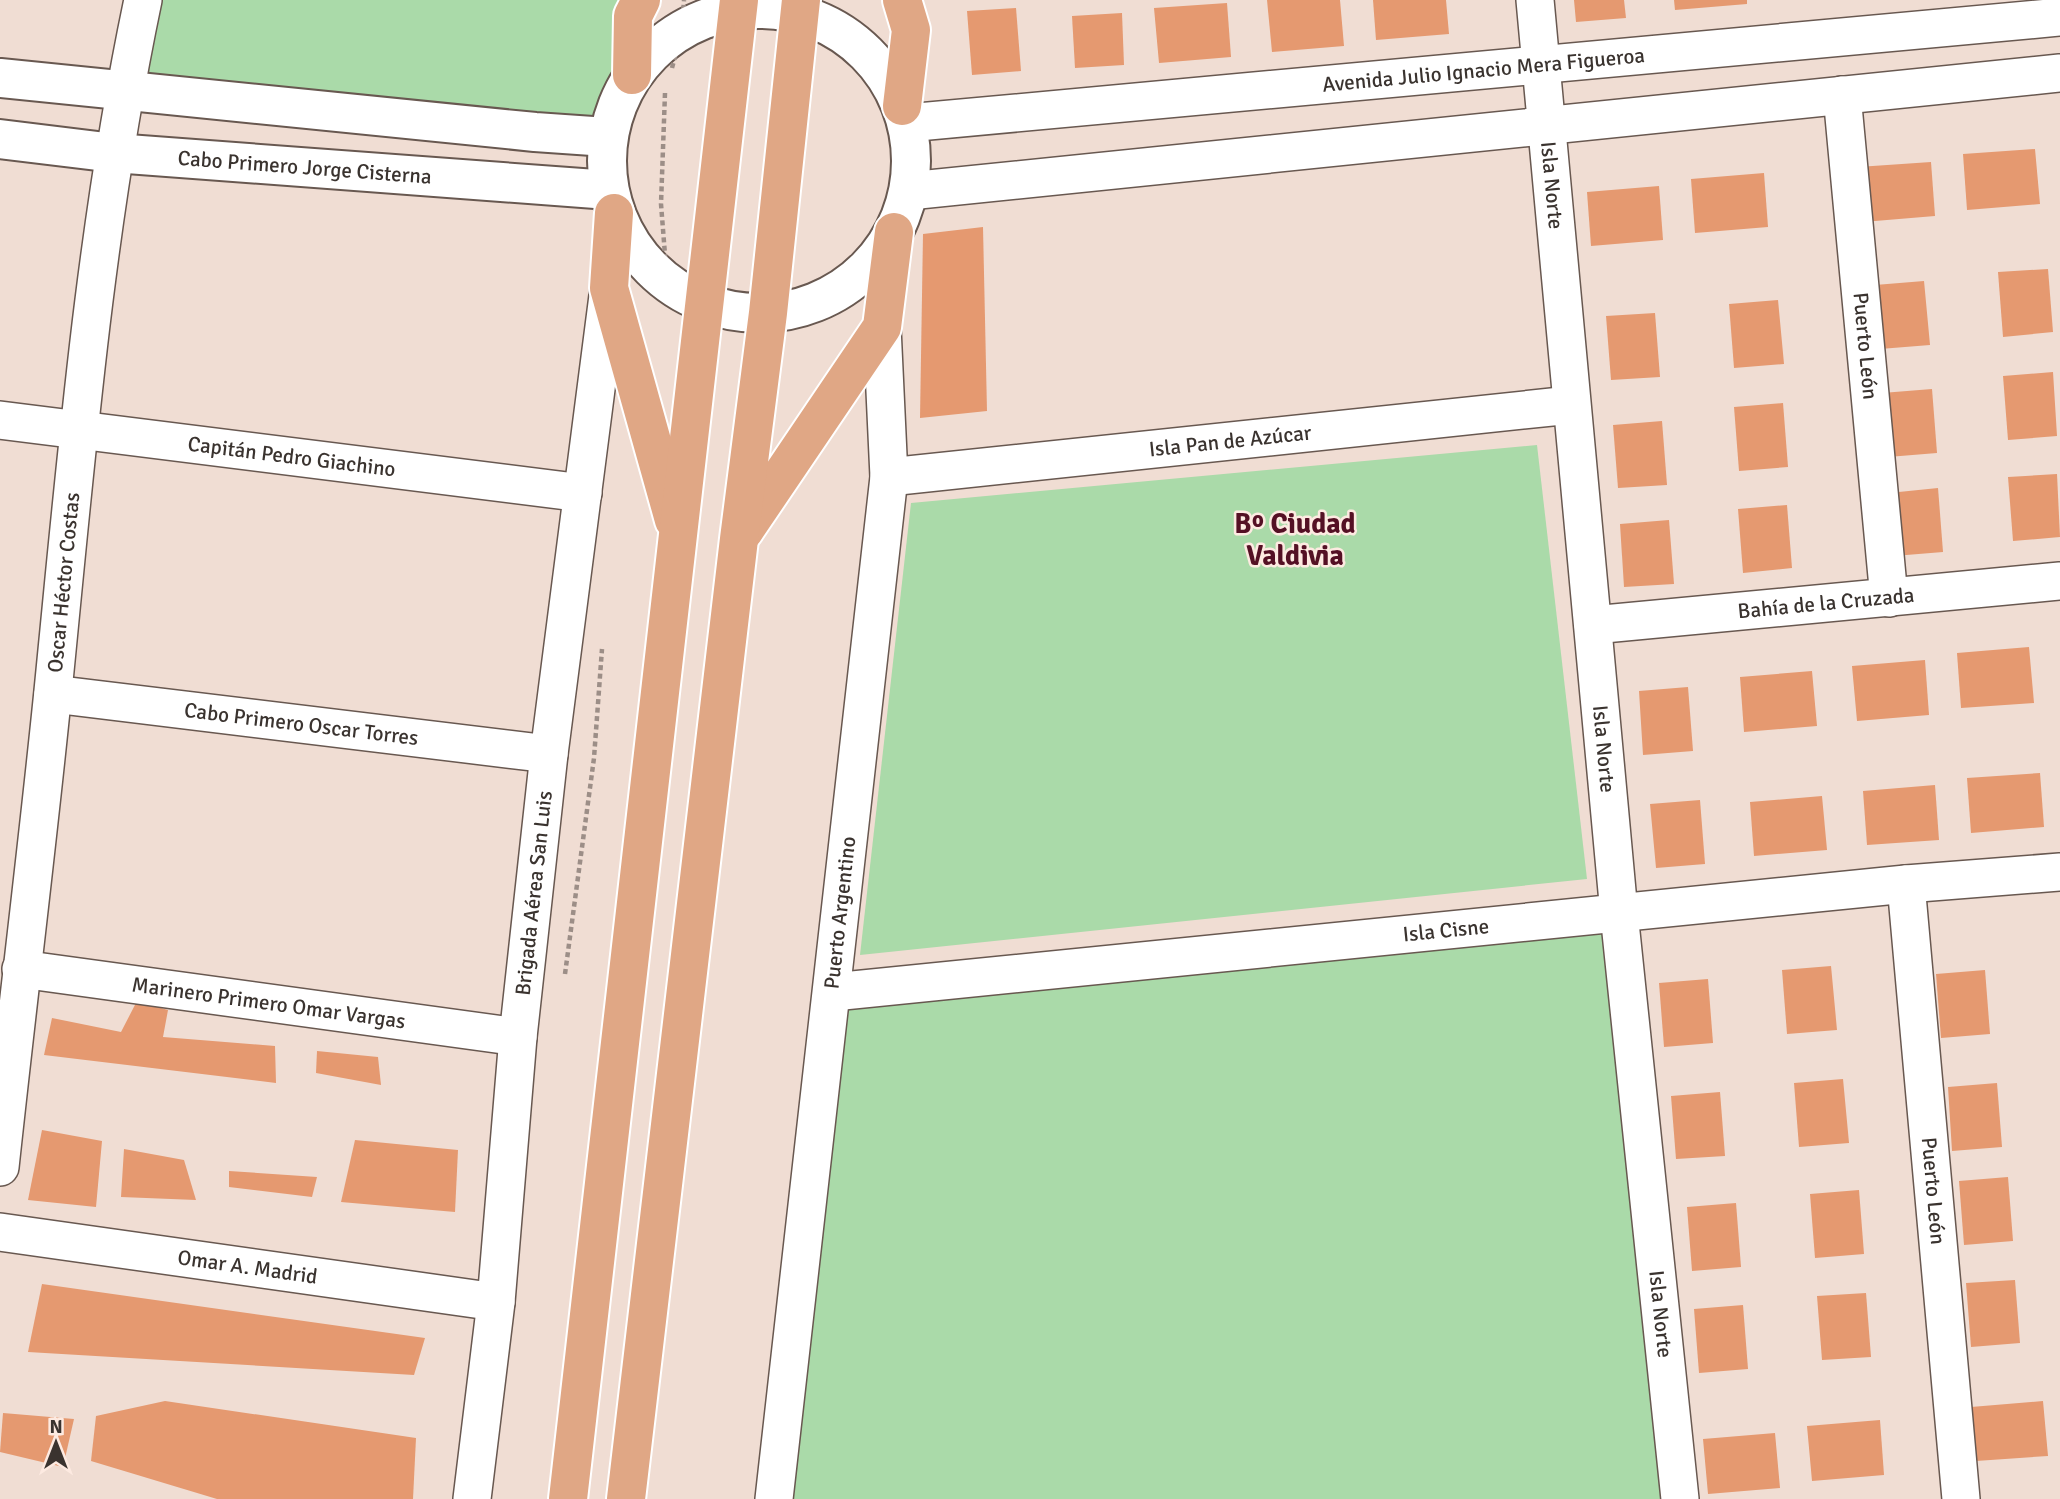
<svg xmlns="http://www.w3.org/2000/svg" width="2060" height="1499" viewBox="0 0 2060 1499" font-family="Signika,sans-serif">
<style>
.green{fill:#aadaa9}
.building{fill:#e59970}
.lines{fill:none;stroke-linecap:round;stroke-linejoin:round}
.street-casing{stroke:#685850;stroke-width:40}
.secondary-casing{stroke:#685850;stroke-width:42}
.primary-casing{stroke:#fff;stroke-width:42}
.path{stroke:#9c8e87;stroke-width:4.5;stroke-dasharray:5 3.5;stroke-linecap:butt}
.street{stroke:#fff;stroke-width:37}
.secondary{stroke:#fff;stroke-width:38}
.primary{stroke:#e0a785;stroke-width:38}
.labels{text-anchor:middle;stroke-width:5;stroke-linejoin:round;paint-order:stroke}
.street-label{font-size:21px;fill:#3a332f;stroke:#fdeae1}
.district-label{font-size:28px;font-weight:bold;fill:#541024;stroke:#fdeae1}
</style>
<rect width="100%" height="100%" fill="#f0ddd3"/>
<g class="green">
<polygon points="145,0 633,0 627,74 605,134 125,87"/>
<polygon points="1537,445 1587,879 860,955 911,503"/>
<polygon points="1616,917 1676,1499 776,1499 837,996"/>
</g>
<g class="building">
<polygon points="1267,0 1340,0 1344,46 1272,52"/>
<polygon points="1373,0 1446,0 1449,34 1376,40"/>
<polygon points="1574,0 1624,0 1626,18 1576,22"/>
<polygon points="1674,0 1747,0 1747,4 1675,10"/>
<polygon points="1227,3 1231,57 1159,63 1154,8"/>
<polygon points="1016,8 1021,71 972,75 967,11"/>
<polygon points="1122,13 1124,65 1075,68 1072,16"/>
<polygon points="2035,149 2040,204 1967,210 1963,154"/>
<polygon points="1931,162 1935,216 1863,222 1858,167"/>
<polygon points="1764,173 1768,227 1695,233 1691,179"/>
<polygon points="1659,186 1663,240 1591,246 1587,192"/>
<polygon points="983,227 987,411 920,418 923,234"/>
<polygon points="2048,269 2053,332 2003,337 1998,272"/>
<polygon points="1924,281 1930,345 1880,349 1875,285"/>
<polygon points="1778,300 1784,364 1734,368 1729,304"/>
<polygon points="1655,313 1660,377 1611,380 1606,316"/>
<polygon points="2053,372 2057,436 2008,440 2003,376"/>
<polygon points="1932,389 1937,453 1888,457 1882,393"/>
<polygon points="1783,403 1788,467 1739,471 1734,407"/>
<polygon points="1662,421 1667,485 1618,488 1613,425"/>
<polygon points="2057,474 2060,537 2013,541 2008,477"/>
<polygon points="1938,488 1943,552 1894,556 1889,493"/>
<polygon points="1787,505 1792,568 1743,573 1738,509"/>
<polygon points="1669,520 1674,584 1624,587 1620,524"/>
<polygon points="2029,647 2034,703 1961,708 1957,653"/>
<polygon points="1925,660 1929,715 1857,721 1852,666"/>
<polygon points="1812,671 1817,726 1744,732 1740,677"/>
<polygon points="1688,687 1693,751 1643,755 1639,691"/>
<polygon points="2040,773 2044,827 1971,833 1967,778"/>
<polygon points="1935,785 1939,840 1867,845 1863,791"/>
<polygon points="1822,796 1827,850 1754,856 1750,802"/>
<polygon points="1700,800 1705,864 1656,868 1650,804"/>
<polygon points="1831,966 1837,1030 1787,1034 1782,970"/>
<polygon points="1985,970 1990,1034 1941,1038 1936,974"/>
<polygon points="1708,979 1713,1043 1664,1047 1659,983"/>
<polygon points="137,1001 168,1010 163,1037 275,1046 276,1083 44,1055 52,1018 121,1032"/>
<polygon points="317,1051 378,1057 381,1085 316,1073"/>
<polygon points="1843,1079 1849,1143 1799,1147 1794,1083"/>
<polygon points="1997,1083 2002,1147 1952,1151 1948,1087"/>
<polygon points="1720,1092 1725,1156 1676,1159 1671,1096"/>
<polygon points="42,1130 102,1141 96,1207 28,1200"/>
<polygon points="355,1140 458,1150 455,1212 341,1202"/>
<polygon points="124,1149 184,1160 196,1200 121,1197"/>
<polygon points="229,1171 317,1177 312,1197 229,1187"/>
<polygon points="2008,1177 2013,1241 1964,1245 1959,1181"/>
<polygon points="1859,1190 1864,1254 1815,1258 1810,1194"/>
<polygon points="1736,1203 1741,1267 1692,1271 1687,1207"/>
<polygon points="2015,1280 2020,1343 1971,1347 1966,1283"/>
<polygon points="42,1284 425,1338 414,1375 28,1352"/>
<polygon points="1866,1293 1871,1357 1822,1360 1817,1296"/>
<polygon points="1743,1305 1748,1369 1699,1373 1694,1309"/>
<polygon points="165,1401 416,1438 413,1499 217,1499 91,1461 96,1416"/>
<polygon points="2043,1401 2048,1456 1976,1461 1971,1407"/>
<polygon points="3,1413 74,1419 63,1467 0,1452"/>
<polygon points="1880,1420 1884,1475 1812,1481 1807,1426"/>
<polygon points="1775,1433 1780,1488 1708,1494 1703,1439"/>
</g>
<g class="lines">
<defs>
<g id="street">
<path id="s1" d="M1535 0 1619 913 1680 1499"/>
<path id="s2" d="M1842 95 1889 598"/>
<path id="s3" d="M907 123 2060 17"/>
<polyline points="909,191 2060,73"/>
<path id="s4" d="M0 420 583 493"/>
<path id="s5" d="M889 477 1571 405"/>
<path id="s6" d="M1593 625 2060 581"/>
<path id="s7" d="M53 694 549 754"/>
<path id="s8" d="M1906 884 1961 1499"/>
<path id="s9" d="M21 969 518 1037"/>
<path id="s10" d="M833 992 1906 884 2060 872"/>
<path id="s11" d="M0 1167C17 1008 37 850 53 691 76 460 95 228 143 0"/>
<path id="s12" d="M0 1232 496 1302"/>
<path id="s13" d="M472 1499 496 1302 518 1037 549 754 609 288"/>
<path id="s14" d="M774 1499 889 477 882 327"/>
</g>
<g id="secondary">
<circle cx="759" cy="161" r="152"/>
<polyline points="0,78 535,132 607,137"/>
<path id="s15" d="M0 139 114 153 609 190"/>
</g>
<g id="primary">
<polyline points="632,75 633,16 641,0"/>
<polyline points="902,106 911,30 902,0"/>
<polyline points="614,213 609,288 674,520"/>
<polyline points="744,531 882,327 894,232"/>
<polyline points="568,1499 739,0"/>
<polyline points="626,1499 739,539 768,313 801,0"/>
</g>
</defs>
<use href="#street" class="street-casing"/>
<use href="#secondary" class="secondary-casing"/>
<use href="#primary" class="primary-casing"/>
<g class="path">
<polyline points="672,68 682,30 684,0"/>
<polyline points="665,93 661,204 667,280"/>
<polyline points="565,974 594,758 602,649"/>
</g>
<use href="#street" class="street"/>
<use href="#secondary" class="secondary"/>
<use href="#primary" class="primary"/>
</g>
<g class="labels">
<g class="street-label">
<text dy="7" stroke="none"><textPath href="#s3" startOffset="579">Avenida Julio Ignacio Mera Figueroa</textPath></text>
<text dy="7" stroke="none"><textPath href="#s15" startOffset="306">Cabo Primero Jorge Cisterna</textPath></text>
<text dy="7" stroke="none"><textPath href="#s1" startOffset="186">Isla Norte</textPath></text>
<text dy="7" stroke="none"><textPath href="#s2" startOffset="252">Puerto León</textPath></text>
<text dy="7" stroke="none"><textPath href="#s5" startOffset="343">Isla Pan de Azúcar</textPath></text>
<text dy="7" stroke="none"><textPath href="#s4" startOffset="294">Capitán Pedro Giachino</textPath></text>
<text dy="7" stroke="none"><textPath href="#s11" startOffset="588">Oscar Héctor Costas</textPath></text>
<text dy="7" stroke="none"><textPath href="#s6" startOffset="234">Bahía de la Cruzada</textPath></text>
<text dy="7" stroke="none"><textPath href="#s7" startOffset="250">Cabo Primero Oscar Torres</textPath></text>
<text dy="7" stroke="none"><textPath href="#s1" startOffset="752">Isla Norte</textPath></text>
<text dy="7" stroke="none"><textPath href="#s13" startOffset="609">Brigada Aérea San Luis</textPath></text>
<text dy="7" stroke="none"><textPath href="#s14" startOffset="590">Puerto Argentino</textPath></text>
<text dy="7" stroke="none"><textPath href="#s10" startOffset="616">Isla Cisne</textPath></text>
<text dy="7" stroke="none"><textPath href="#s9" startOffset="250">Marinero Primero Omar Vargas</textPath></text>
<text dy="7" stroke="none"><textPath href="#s8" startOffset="308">Puerto León</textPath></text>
<text dy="7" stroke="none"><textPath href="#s12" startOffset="250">Omar A. Madrid</textPath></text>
<text dy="7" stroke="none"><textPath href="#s1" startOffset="1320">Isla Norte</textPath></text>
</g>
<g class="district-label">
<text x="1295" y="533">Bº Ciudad<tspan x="1295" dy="32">Valdivia</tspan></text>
</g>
</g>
<g transform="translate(56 1443)" stroke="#fdeae1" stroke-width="5" paint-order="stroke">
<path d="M0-5L12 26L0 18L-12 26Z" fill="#3a332f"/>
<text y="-10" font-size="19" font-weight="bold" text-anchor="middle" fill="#3a332f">N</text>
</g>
</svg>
